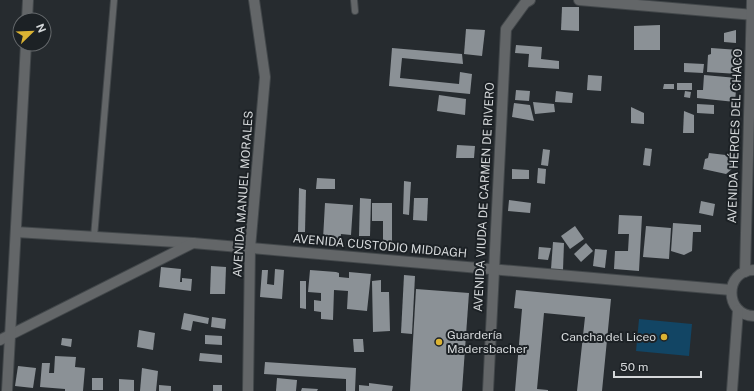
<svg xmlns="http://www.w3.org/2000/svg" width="754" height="391" viewBox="0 0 754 391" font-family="'Public Sans',sans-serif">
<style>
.green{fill:#124564}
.building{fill:#8b9196}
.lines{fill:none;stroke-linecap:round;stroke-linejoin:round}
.service-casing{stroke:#42474a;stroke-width:8}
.minor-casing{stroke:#42474a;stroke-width:12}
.tertiary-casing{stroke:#42474a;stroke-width:12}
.service{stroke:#636668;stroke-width:6}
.minor{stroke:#636668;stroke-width:10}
.tertiary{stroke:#636668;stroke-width:10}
.poi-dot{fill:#dbb333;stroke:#1c2125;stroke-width:1.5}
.labels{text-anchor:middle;stroke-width:4;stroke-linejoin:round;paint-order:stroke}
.street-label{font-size:12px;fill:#d5d8da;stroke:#1c2125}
.poi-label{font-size:12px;fill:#d5d8da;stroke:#1c2125;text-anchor:start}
</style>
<rect width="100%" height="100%" fill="#262b2f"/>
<polygon class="green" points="639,319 692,324 689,356 636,351"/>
<g class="building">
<polygon points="562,7 579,7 579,31 561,30"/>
<polygon points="660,25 660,50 634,50 634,26"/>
<polygon points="466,29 485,30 482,56 464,54"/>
<polygon points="736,30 736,43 724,42 724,33"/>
<polygon points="516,45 542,47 541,59 559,61 559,69 528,67 529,54 515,53"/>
<polygon points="392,48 462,54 463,64 402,58 400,78 459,84 460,72 472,74 470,94 389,86"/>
<polygon points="711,48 739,50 738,74 707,72 708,55 711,54"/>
<polygon points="684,63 704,64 703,73 684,72"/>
<polygon points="588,75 602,76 601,91 587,90"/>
<polygon points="704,75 737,78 735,102 697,98 697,90 703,90"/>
<rect x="677" y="83" width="15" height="7"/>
<polygon points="664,84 674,84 674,89 663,89"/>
<polygon points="516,90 530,91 529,101 515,100"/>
<polygon points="556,91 573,93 572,103 555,102"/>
<polygon points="685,91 691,92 690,98 684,97"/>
<polygon points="439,95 466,99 465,115 437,111"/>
<polygon points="533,102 554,104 555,112 535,114"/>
<polygon points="514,103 530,105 534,121 512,117"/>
<polygon points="697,104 714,105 714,114 697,113"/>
<polygon points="631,107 644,113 644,124 631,123"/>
<polygon points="684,111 694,115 694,133 683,133"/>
<polygon points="457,145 475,146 474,158 456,158"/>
<polygon points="645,148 652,149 650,166 643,165"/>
<polygon points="543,149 550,150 548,166 541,165"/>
<polygon points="709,153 734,156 732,169 726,174 703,169 705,159 708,158"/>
<polygon points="538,168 546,169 545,184 537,183"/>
<polygon points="512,169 529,170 529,179 512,179"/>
<polygon points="317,178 335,179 335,189 316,189"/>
<polygon points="404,181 411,182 409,215 403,214"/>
<polygon points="299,188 306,190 305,232 298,232"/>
<polygon points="360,198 371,199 370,236 359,236"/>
<polygon points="414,198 428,198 427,221 413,220"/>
<polygon points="509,200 531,203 530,213 508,211"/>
<polygon points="701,201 715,204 713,216 699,213"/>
<polygon points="325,203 353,205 351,235 341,234 340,241 323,239"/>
<polygon points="372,203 392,203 392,242 383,242 383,221 372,221"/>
<polygon points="619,215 642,216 639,271 614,269 615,251 628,251 629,234 618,234"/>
<polygon points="673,223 701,225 701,232 693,232 692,251 684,255 671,251"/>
<polygon points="575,226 584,239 570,249 561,236"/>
<polygon points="646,226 671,228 669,259 643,257"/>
<polygon points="553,242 564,243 563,270 551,269"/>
<polygon points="586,243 593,251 581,262 574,254"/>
<polygon points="539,247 551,248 548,260 538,259"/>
<polygon points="595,249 607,250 605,268 593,266"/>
<polygon points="211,266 226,267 225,294 210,294"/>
<polygon points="161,267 181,269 180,282 182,282 182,278 192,279 191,291 159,287"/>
<polygon points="275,269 284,270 282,299 260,297 262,270 268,270 267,284 274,285"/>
<polygon points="310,270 336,272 339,273 339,277 349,278 349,272 371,274 367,311 347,309 348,291 334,290 333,320 321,319 321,312 314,311 314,300 321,301 321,293 308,292"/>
<polygon points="404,275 415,276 412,334 401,333"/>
<polygon points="381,280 381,292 389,292 390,331 373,332 372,281"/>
<polygon points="300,281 306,281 306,309 300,308"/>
<polygon points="416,289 469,293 462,391 410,391"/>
<polygon points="516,290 611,299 602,391 577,391 585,317 544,313 537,389 548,390 548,391 515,391 522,309 514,308"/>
<polygon points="184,313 209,318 208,324 193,321 191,331 181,329"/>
<polygon points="212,317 226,319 225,329 211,327"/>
<polygon points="139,330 155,333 153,350 137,347"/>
<polygon points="205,335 222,336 222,345 205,344"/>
<polygon points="62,338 72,339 71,347 61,345"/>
<polygon points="353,339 363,339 364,352 354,352"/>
<polygon points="200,353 222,355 222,363 199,361"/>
<polygon points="55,356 76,357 75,367 85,368 83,391 65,391 65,389 40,387 42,363 50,363 49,373 54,373"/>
<polygon points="265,362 356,368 355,391 346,391 346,379 264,374"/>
<polygon points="18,366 36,368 33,388 15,386"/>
<polygon points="142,368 158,371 156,391 140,391"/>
<rect x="92" y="378" width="11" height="12"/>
<polygon points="277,378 297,380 296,391 276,391"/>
<polygon points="119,379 134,380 134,391 119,391"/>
<polygon points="369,383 393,386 392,391 359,391 359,385 369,386"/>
<polygon points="159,385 171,386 171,391 159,391"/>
<rect x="213" y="385" width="9" height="6"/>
<polygon points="302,388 318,389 317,391 301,391"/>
</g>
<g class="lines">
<defs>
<g id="service">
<polyline points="354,0 355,11"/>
<polyline points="94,237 114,0"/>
</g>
<g id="minor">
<polyline points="579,0 754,15"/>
<polyline points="27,20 28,0"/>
<polyline points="16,232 193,243 731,290"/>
<polyline points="0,340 193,243"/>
<polyline points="7,391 26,44"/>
<polyline points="248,391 250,248 265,77 254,0"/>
</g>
<g id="tertiary">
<path d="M754 270C724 270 724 315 754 316"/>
<polyline points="745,272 752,0"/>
<polyline points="488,391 506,29 525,3 530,0"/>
<polyline points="732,391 738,310"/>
</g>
</defs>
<use href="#service" class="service-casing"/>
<use href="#minor" class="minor-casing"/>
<use href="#tertiary" class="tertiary-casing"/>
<use href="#service" class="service"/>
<use href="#minor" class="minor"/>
<use href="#tertiary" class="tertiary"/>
</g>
<g class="poi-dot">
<circle cx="664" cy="337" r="4"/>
<circle cx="439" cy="342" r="4"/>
</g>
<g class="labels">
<g class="street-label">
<text transform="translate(735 136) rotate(-88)" y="4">AVENIDA HÉROES DEL CHACO</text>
<text transform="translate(243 194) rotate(-86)" y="4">AVENIDA MANUEL MORALES</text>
<text transform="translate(484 197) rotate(-87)" y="4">AVENIDA VIUDA DE CARMEN DE RIVERO</text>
<text transform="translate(380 246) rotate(5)" y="4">AVENIDA CUSTODIO MIDDAGH</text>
</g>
<g class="poi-label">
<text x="447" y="339">Guardería<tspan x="447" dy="14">Madersbacher</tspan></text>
<text x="656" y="341" text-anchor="end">Cancha del Liceo</text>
</g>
</g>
<g transform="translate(32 32) rotate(67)"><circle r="19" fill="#1c2125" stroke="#666a6d"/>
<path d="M0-3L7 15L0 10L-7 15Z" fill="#dbb333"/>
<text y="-6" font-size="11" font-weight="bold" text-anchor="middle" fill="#d5d8da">N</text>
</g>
<path d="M614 371v6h87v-6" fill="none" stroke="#d5d8da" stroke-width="2"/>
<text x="620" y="371" font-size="12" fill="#d5d8da" stroke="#1c2125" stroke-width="3" paint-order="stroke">50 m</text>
</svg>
